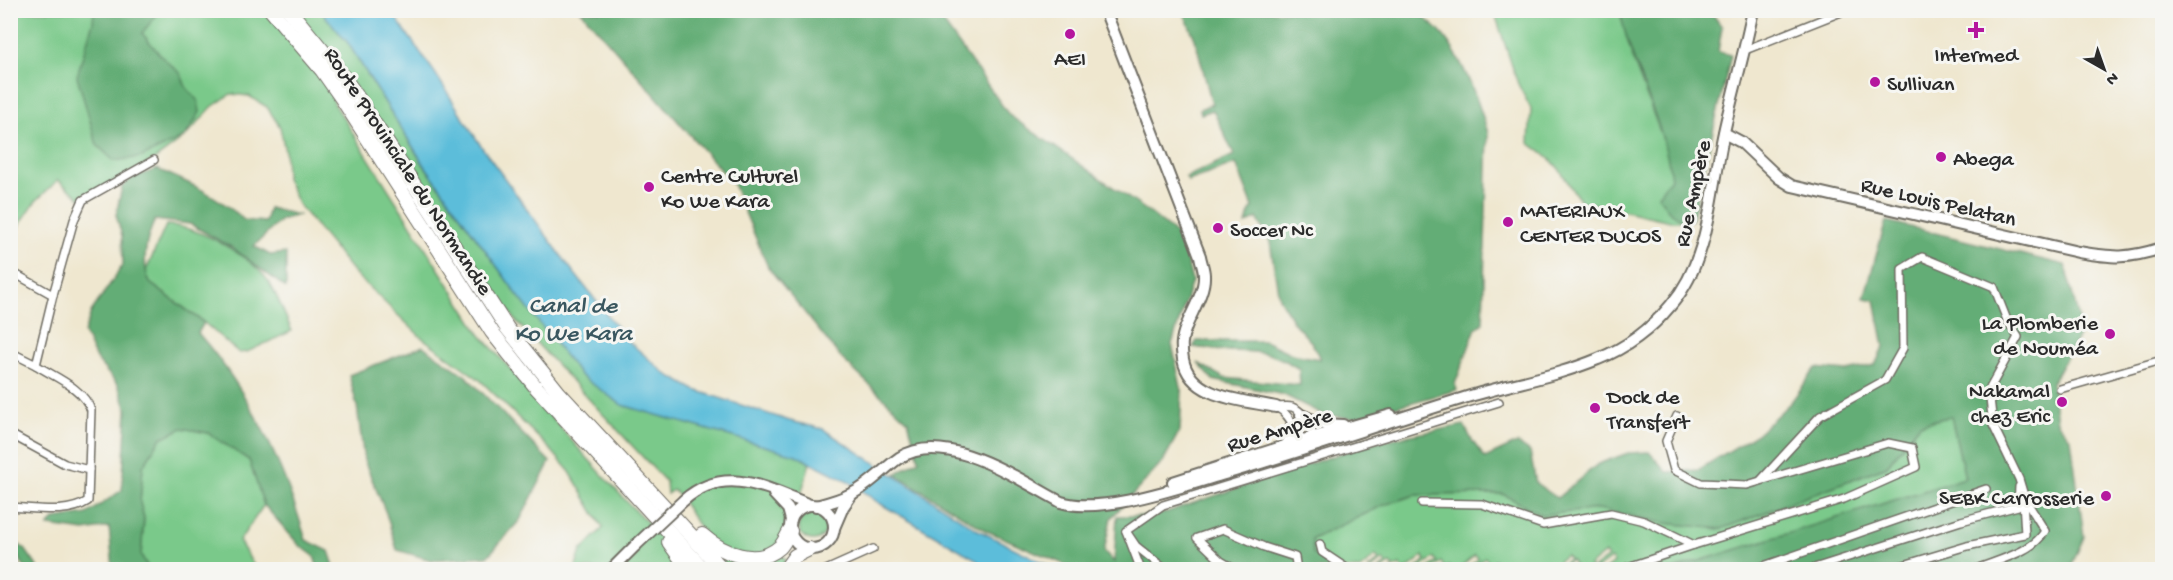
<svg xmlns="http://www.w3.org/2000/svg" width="2173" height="580" viewBox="0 0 2173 580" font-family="'Gochi Hand',sans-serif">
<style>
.green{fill:#7ac98a;stroke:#527a5a;stroke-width:1.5}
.forest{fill:#63ad76;stroke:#476c50;stroke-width:1.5}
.water{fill:#5cbdda;stroke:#447482;stroke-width:1.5}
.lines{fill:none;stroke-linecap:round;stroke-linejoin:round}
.street-casing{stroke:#706d64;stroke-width:10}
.secondary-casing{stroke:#706d64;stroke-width:14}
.highway-casing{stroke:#706d64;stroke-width:16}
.street{stroke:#fff;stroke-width:7}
.secondary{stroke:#fff;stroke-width:10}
.highway{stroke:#fff;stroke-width:14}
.secondary-bridge-casing{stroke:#706d64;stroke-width:14;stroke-linecap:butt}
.secondary-bridge{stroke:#fff;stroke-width:10}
.poi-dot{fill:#b5179e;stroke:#f6f6f2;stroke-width:2}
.labels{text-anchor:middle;stroke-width:6;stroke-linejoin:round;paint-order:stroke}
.poi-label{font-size:22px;fill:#2b2b2b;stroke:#f6f6f2;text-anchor:start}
.street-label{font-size:22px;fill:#2b2b2b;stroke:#f6f6f2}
.water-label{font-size:24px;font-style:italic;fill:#3a5760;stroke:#f6f6f2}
</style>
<rect width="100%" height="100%" fill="#f6f6f2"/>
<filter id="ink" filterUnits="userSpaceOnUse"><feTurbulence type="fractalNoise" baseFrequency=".0167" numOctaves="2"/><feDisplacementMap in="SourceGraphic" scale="12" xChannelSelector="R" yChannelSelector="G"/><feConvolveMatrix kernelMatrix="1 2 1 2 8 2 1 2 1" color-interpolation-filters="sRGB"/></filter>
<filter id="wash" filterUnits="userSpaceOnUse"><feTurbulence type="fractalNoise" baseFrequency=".008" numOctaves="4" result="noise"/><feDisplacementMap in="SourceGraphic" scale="24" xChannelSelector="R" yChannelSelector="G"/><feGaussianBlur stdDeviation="1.35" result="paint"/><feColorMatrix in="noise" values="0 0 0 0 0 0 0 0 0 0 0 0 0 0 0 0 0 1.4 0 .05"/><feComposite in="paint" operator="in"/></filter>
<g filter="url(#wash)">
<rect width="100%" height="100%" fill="#efe7cf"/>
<g class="green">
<polygon points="11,11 271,11 322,70 335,105 480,334 572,441 629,504 694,569 575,569 581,551 603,528 570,472 551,450 480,380 421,337 355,274 298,204 286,178 285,151 280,127 267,107 249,96 231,94 212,107 185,137 154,160 83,200 58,180 35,202 16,230 11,227"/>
<polygon points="289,11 321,11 348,43 423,164 516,293 580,375 622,405 796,455 810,463 802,491 778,552 786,560 781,569 730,569 722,561 678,495 673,490 667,494 666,482 516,321 332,62"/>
<path d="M1494 11H1620L1633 60 1668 153 1671 178 1668 210 1683 221H1670L1581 201C1572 191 1567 179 1559 169 1551 158 1540 151 1529 143L1531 109 1518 84Z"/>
<path d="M166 225C198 226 254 257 270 284 279 299 285 316 292 331L247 352 239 353 201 320 150 283 145 273Z"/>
<polygon points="1951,416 1965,478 1674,569 1605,569 1614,563 1611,559 1597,569 1592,569 1608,557 1605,553 1589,566 1591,569 1578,569 1575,566 1567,569 1574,564 1571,560 1559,569 1555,569 1569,559 1566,555 1550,568 1551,569 1542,569 1545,567 1542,563 1534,569 1529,569 1526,565 1521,569 1517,569 1522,565 1519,561 1509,569 1503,569 1506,567 1503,564 1495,569 1490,569 1498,563 1495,559 1482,569 1478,569 1488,561 1485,557 1470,569 1465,569 1478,559 1475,555 1459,569 1451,569 1449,566 1444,569 1440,569 1444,566 1441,562 1432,569 1427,569 1437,562 1434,558 1419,569 1415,569 1426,560 1423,556 1407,569 1403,569 1400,565 1391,569 1394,567 1390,564 1383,569 1379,569 1386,564 1383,560 1371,569 1368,569 1379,560 1376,556 1360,569 1334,569 1313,553 1312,539 1384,505 1415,495 1503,494 1542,515 1599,509 1665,523 1721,529 1887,466 1920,424"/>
<polygon points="182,428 208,433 249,460 264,505 239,541 256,569 149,569 141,555 144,518 140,503 143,466 161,438"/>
<circle cx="813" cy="526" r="14"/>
</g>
<g class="forest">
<polygon points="94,11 160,11 142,33 162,57 181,74 186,87 198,101 200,112 185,137 142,157 114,161 97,145 77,76 93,22"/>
<polygon points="581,11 935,11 1009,115 1149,212 1181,238 1192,281 1172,344 1182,392 1180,430 1163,462 1111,518 1104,551 1114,562 1117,516 1155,516 1374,442 1464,425 1473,442 1485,458 1517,443 1530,452 1536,483 1557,498 1598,464 1628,453 1649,452 1667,472 1698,470 1757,434 1791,402 1816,368 1847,371 1875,365 1884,346 1875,300 1864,298 1886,221 2065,265 2082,331 2052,382 2057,422 2071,439 2084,537 2070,569 1674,569 1965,478 1951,416 1920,424 1887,466 1721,529 1665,523 1599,509 1542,515 1503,494 1415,495 1384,505 1312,539 1313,553 1334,569 1075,569 985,530 895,474 919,460 908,421 842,359 768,267 733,184"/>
<path d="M1183 11H1415C1425 18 1435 26 1443 35 1463 60 1479 103 1488 133L1483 323 1476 328 1455 384 1457 390 1355 418 1324 415 1284 395 1213 380 1198 363 1224 378 1300 385 1299 369C1270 350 1260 352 1227 351 1216 351 1204 348 1193 347L1197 341H1265L1292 354 1320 359 1312 343 1294 323 1279 298 1270 242 1257 218 1246 224 1249 213 1253 207 1236 164 1188 181 1186 177 1234 155 1213 110 1201 114 1200 109 1212 104 1195 39Z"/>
<path d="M1620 11H1686L1714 16 1722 27 1718 52 1731 55 1692 220 1683 221 1668 210 1658 195 1671 178C1664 120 1631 68 1620 11Z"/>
<path d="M157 169C188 182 219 196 244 220L265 222 269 208 298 215 281 220 254 246 270 255 286 253V288L231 247 190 224 155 220C146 238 141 263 150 283L204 323 198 333C249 391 284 466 306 540L329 551 335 569H318L314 556 299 545 264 505 249 460 208 433 182 428 161 438 143 466 140 503 144 518 141 555 149 569H113L109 527 85 531 48 526 55 519 87 514 122 490 127 410 118 385 96 359 84 333 91 312 123 265 122 236 116 215 122 187 132 178Z"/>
<polygon points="423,346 466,376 550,462 520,520 488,556 431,560 397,550 386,513 364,460 357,406 349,375"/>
<polygon points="18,544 25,549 39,569 26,569 15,552"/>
</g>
<polygon class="water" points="321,11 391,11 435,73 481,146 568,265 626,339 666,374 695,390 790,421 823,429 978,530 1056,569 986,569 974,558 879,503 848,481 796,455 622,405 580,375 516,293 423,163 348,43"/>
</g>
<g filter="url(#ink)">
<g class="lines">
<defs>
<g id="street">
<polyline points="1745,50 1846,10"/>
<polyline points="10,271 53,295"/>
<polyline points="10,352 36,365"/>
<polyline points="2060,389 2162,360"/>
<path d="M1276 407C1280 407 1288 406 1292 407 1304 411 1314 429 1312 441"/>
<path d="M1278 408C1290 414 1295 431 1304 441"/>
<polyline points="10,434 65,464 89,470"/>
<path d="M1761 480 1820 416 1885 380 1903 348 1902 269 1922 257 1994 287 2007 320 2018 337 1989 390 1993 425 2019 479 2025 499 2045 531C2032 553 1997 560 1974 570"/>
<polyline points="1422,503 1482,504 1543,525 1611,513 1644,521 1694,545 1844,499 1916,467 1912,448 1888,443 1747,485 1701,483 1674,470 1666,441 1677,416"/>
<path d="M10 507C35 508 67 515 88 501L91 410C82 387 56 378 36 365L53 295 74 220 83 200 154 160"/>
<polyline points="1126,531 1163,505 1499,402"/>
<polyline points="1320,544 1322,552 1349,570"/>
<polyline points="10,561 16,570"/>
<polyline points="826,570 873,549"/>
<polyline points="1141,570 1126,531 1136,546 1166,570"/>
<polyline points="1236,570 1221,561 1197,538 1223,529 1264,547 1295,557 1297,570"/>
<polyline points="1619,570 1694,545"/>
<polyline points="1752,570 1986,489"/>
<polyline points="1808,570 1961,521 2018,506 2019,487"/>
<polyline points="1887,570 1967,546 2025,534 2023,500"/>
</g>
<g id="secondary">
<path d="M1105 10 1200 256C1201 262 1204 269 1204 275 1205 292 1192 311 1186 327 1181 339 1181 347 1183 359 1190 399 1244 400 1276 407"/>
<path d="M1724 133 1741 142 1779 178 1792 186 2078 252C2115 258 2127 259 2162 248"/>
<polyline points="1301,415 1322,424 1343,425"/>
<polyline points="1286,446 1289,440 1292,425"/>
<polyline points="1173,482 1303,440 1391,415"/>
<polyline points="774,494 788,509 791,520"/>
<path d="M684 500C725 464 767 488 810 505"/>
<circle cx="812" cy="527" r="22"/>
<path d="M816 506C828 503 840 500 851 494 869 486 883 469 899 458 946 428 1019 480 1061 502 1100 515 1180 487 1221 475 1302 451 1383 423 1464 398 1508 384 1555 377 1598 359 1626 348 1652 328 1671 305 1711 258 1711 190 1724 132 1733 91 1745 51 1753 10"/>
<polyline points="834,528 843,507 852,494"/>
<polyline points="611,570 636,545"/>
</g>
<g id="highway">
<polyline points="271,10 322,70 343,100 492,332 535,386 704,570"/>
<polyline points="289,10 332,62 354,92 507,328 559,393 723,570"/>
<path d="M702 535C722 553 757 568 780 547 784 543 787 536 790 531"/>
<polyline points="669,542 689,570"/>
<polyline points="785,570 795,556 809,549"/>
</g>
</defs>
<use href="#street" class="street-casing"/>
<use href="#secondary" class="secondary-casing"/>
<use href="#highway" class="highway-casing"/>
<use href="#street" class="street"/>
<use href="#secondary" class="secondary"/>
<use href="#highway" class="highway"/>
<defs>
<polyline id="secondary-bridge" points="636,545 684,500"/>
</defs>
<use href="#secondary-bridge" class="secondary-bridge-casing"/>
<use href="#secondary-bridge" class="secondary-bridge"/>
</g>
</g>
<g class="poi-dot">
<path d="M1973 21h6v6h6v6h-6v6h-6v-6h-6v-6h6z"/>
<circle cx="1070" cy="34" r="6"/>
<circle cx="1875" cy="82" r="6"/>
<circle cx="1941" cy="157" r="6"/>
<circle cx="649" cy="187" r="6"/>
<circle cx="1508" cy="222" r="6"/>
<circle cx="1218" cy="228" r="6"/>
<circle cx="2110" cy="334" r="6"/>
<circle cx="2062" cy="402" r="6"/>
<circle cx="1595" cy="408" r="6"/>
<circle cx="2106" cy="496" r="6"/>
</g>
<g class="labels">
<g class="poi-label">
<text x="1976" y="61" text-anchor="middle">Intermed</text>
<text x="1070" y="65" text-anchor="middle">AEI</text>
<text x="1887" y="90">Sullivan</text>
<text x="1953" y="165">Abega</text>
<text x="661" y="182">Centre Culturel<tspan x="661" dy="25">Ko We Kara</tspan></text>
<text x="1520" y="217">MATERIAUX<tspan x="1520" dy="25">CENTER DUCOS</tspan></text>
<text x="1230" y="236">Soccer Nc</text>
<text x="2098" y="329" text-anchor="end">La Plomberie<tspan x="2098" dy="25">de Nouméa</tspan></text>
<text x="2050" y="397" text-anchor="end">Nakamal<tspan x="2050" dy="25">chez Eric</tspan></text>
<text x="1607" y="403">Dock de<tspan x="1607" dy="25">Transfert</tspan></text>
<text x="2094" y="504" text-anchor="end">SEBK Carrosserie</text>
</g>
<g class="street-label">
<text transform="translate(410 170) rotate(57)" y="8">Route Provinciale du Normandie</text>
<text transform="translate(1691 193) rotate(-78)" y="8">Rue Ampère</text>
<text transform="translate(1939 200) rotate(13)" y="8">Rue Louis Pelatan</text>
<text transform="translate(1279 428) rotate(-17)" y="8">Rue Ampère</text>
</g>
<g class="water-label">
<text x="573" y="312">Canal de<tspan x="573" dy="28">Ko We Kara</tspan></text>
</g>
</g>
<rect width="2173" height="580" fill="none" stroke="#f6f6f2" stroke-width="36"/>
<g transform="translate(2104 69) rotate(140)" stroke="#f6f6f2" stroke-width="4.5" paint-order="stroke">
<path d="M0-4.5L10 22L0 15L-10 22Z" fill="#2b2b2b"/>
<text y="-9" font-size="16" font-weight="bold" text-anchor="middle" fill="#2b2b2b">N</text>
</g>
</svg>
